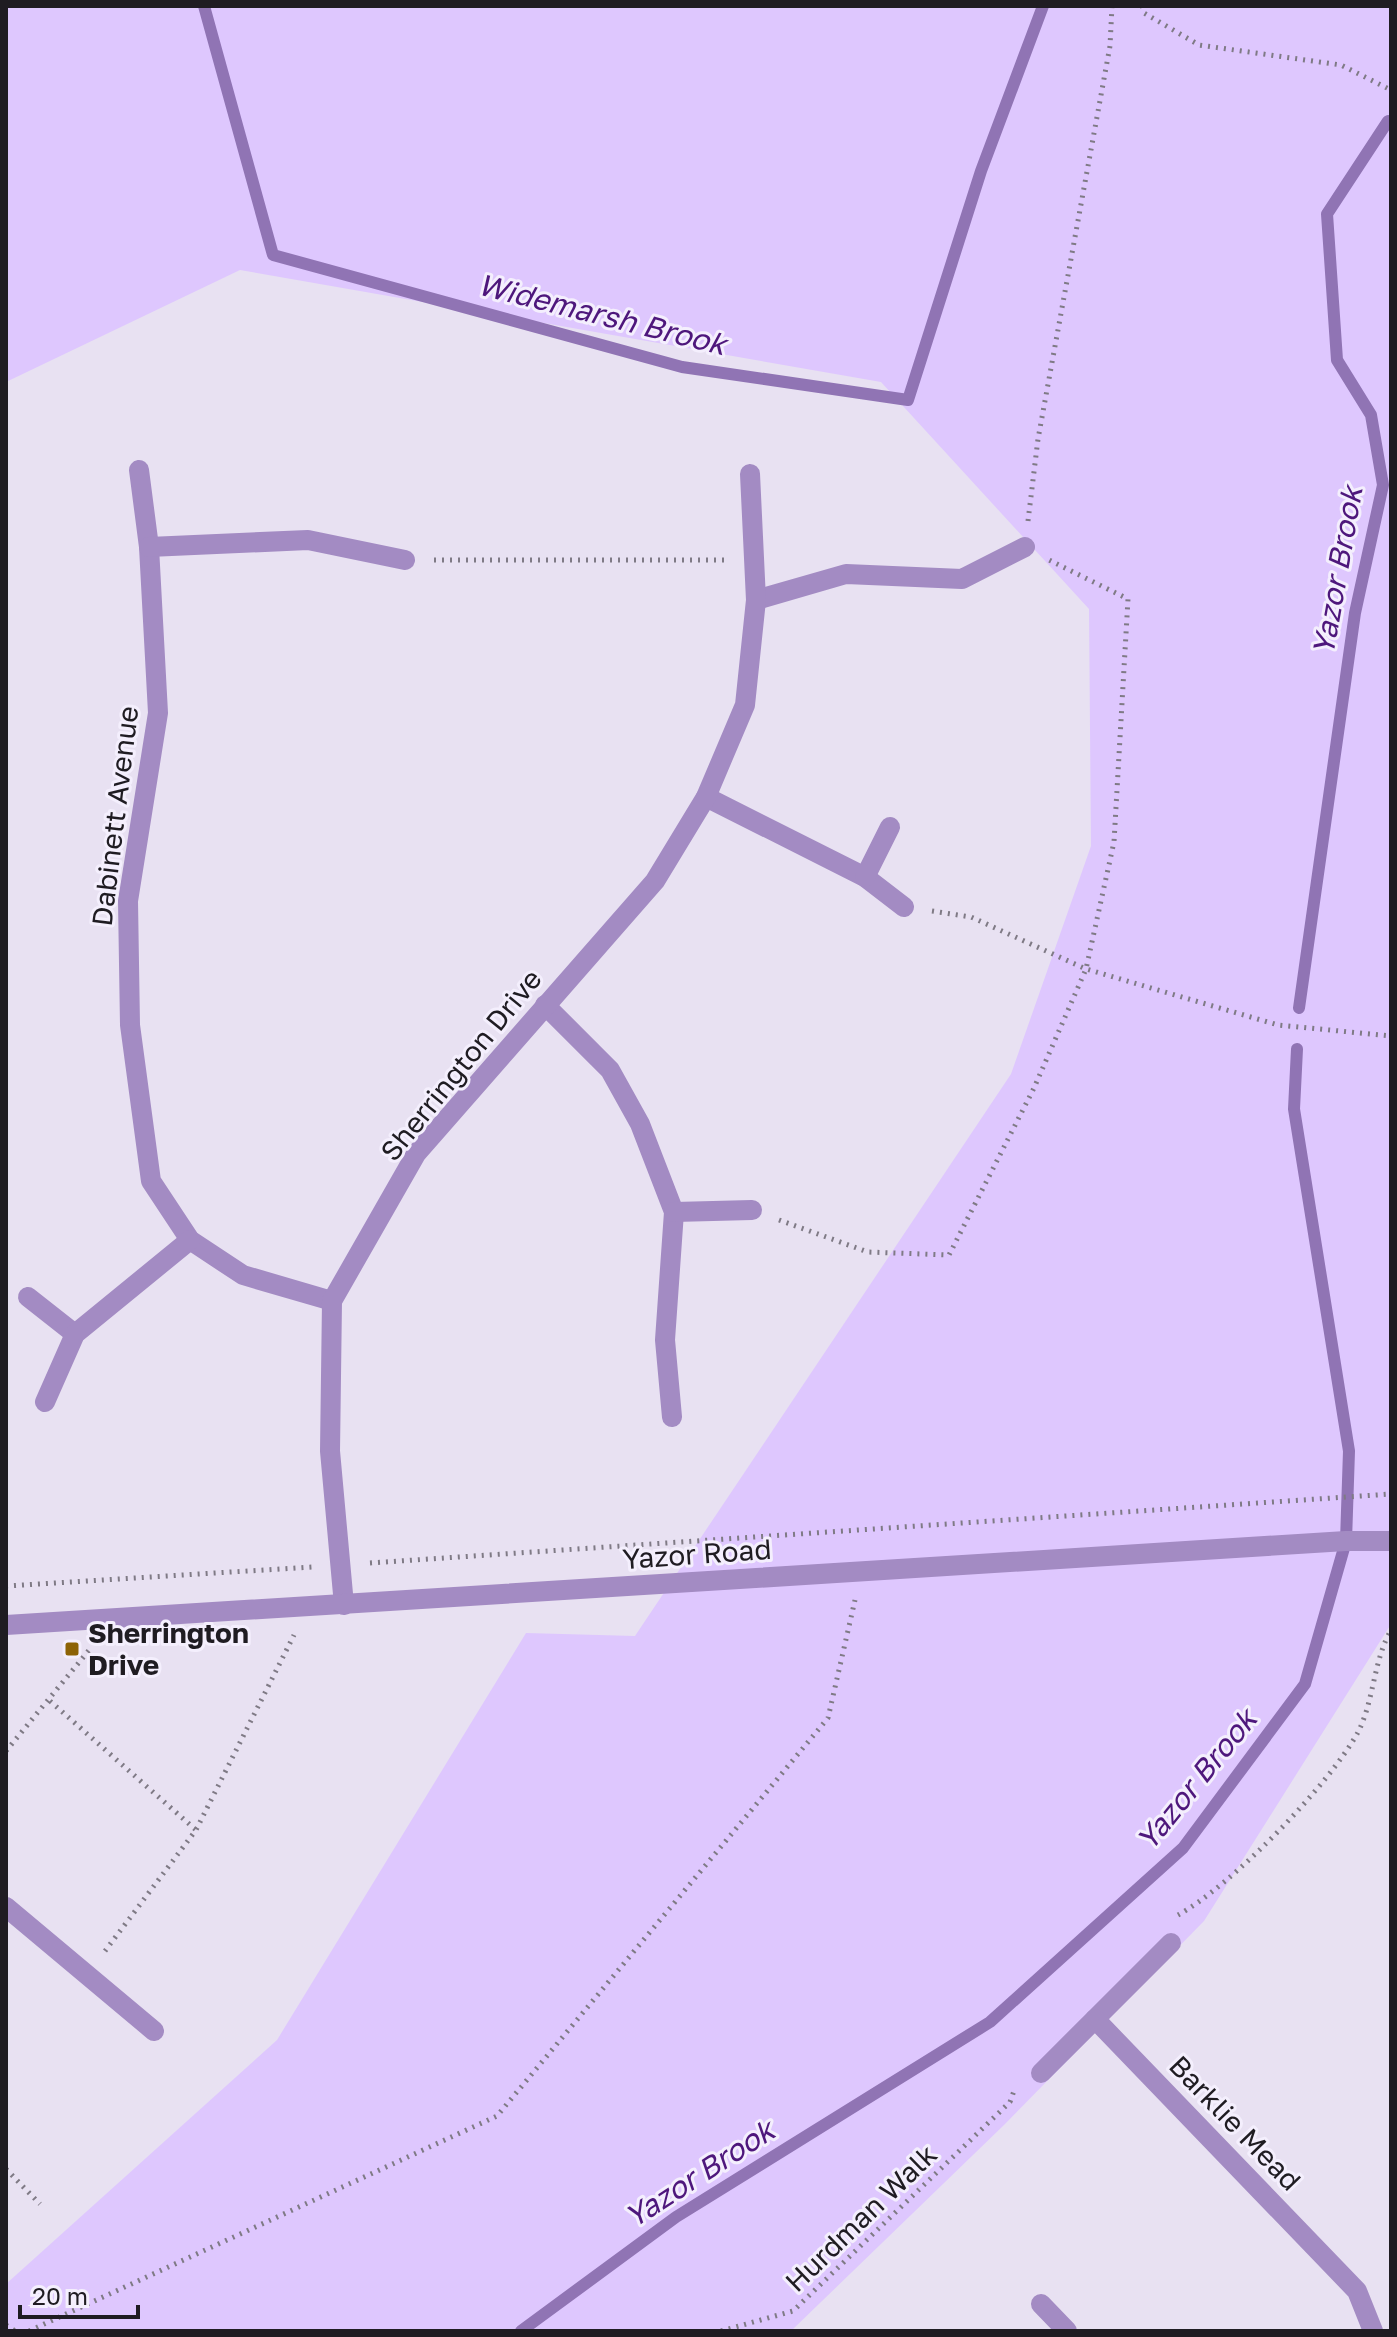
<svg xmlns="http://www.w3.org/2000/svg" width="1397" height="2337" viewBox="0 0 1397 2337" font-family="'Golos Text',sans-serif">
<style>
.green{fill:#dec7fe}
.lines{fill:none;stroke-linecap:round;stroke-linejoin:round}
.stream{stroke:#9074b4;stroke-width:12}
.path{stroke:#7f7a85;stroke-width:5;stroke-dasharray:2 6;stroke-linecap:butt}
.minor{stroke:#a38bc3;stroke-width:20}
.poi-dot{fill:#8d6307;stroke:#f4effd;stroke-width:3}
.labels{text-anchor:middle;stroke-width:6;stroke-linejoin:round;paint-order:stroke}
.street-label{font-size:28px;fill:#1f1c22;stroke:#f4effd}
.poi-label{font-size:28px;font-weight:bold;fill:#1f1c22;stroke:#f4effd;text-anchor:start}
.water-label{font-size:30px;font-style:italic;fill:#4e177c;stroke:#f4effd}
</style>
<rect width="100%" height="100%" fill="#e8e1f2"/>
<polygon class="green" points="6,6 1391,6 1391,1624 1204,1921 1004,2125 791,2331 6,2331 6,2284 277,2040 526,1633 635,1636 1011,1074 1091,846 1089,609 881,382 240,270 6,382"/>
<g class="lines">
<g class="stream">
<polyline points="204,6 273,255 682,367 908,400 981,171 1043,6"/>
<polyline points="1299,1008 1355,613 1383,485 1371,415 1337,360 1327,214 1388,121"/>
<polyline points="521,2331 676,2217 990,2022 1183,1848 1305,1684 1346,1541 1349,1451 1294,1109 1297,1049"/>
</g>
<g class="path">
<polyline points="1142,6 1144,13 1199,45 1341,65 1391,90"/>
<polyline points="1028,521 1038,439 1110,46 1112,6"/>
<polyline points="434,560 724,560"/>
<polyline points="932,911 971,917 1086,969 1278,1025 1391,1036"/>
<polyline points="779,1220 868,1252 949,1255 1034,1088 1086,969 1114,842 1128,599 1049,560"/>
<polyline points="370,1563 1391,1494"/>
<polyline points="6,1586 312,1567"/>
<polyline points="50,1701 196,1830"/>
<polyline points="6,1751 90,1649"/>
<path d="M1178 1915C1231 1886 1327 1787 1357 1734 1374 1703 1373 1661 1391 1630"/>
<polyline points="105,1951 196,1830 294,1635"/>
<polyline points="6,2169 40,2204"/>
<polyline points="6,2325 15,2331"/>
<polyline points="29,2331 497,2116 828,1718 855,1600"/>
<polyline points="721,2331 793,2311 1010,2102 1015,2088"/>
</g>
<g class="minor">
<polyline points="139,470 149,547 158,713 128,901 130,1025 151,1181 190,1240 243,1275 332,1301"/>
<polyline points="149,547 308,540 405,560"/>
<polyline points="756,600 846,574 962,579 1025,547"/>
<polyline points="706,797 865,877 904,907"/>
<polyline points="865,877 890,827"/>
<polyline points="545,1005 610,1070 640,1124 674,1212 665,1340 672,1417"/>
<polyline points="674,1212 752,1210"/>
<polyline points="28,1297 75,1334"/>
<polyline points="45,1402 75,1334 190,1240"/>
<polyline points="344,1605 330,1451 332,1301 416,1154 655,881 706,797 745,705 756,600 750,474"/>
<polyline points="6,1625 1346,1541 1391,1541"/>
<polyline points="6,1907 154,2031"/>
<polyline points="1095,2019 1171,1943"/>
<polyline points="1041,2073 1095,2019 1357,2291 1373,2331"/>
<polyline points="1041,2304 1067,2331"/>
</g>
</g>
<rect class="poi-dot" x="64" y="1641" width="16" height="16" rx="4"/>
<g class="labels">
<g class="street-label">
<text transform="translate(115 816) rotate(-83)" y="10">Dabinett Avenue</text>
<text transform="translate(461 1065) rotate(-51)" y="10">Sherrington Drive</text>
<text transform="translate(697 1554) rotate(-4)" y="10">Yazor Road</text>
<text transform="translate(1235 2123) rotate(46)" y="10">Barklie Mead</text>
<text transform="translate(861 2218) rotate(-44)" y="10">Hurdman Walk</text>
</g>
<g class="poi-label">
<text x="88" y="1643">Sherrington<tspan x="88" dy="32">Drive</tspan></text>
</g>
<g class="water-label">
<text transform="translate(602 315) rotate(14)" y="10">Widemarsh Brook</text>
<text transform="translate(1338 571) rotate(-80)" y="10">Yazor Brook</text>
<text transform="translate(1197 1780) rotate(-51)" y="10">Yazor Brook</text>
<text transform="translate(700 2174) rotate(-33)" y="10">Yazor Brook</text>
</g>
</g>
<rect width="1397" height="2337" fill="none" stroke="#1f1c22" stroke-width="16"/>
<path d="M20 2305v12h118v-12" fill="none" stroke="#1f1c22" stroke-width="4"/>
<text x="32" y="2305" font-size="24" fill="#1f1c22" stroke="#f4effd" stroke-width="6" paint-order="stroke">20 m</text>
</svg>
